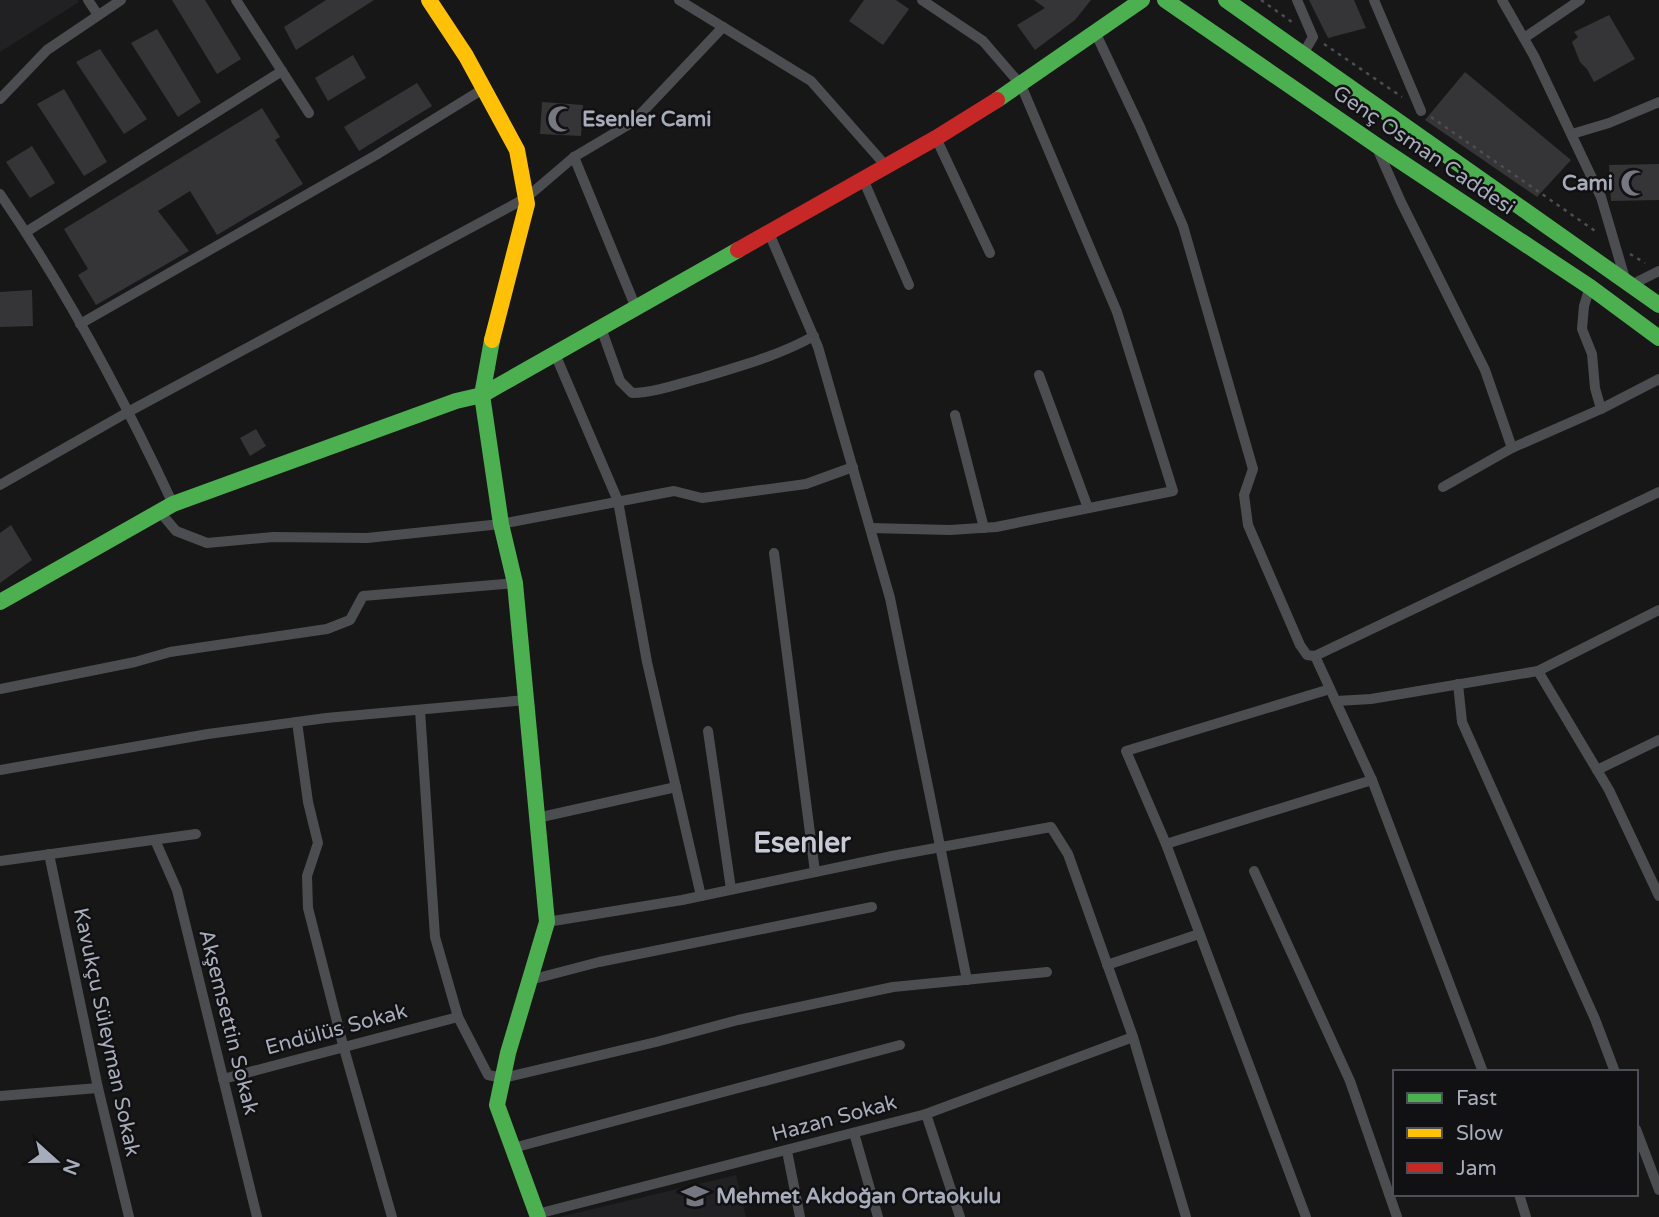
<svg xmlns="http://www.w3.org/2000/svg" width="1659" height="1217" viewBox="0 0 1659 1217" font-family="'Varela Round',sans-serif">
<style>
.built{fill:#212124}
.building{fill:#353537}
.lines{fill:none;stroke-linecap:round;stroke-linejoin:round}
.path{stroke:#4d4e52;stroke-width:2.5;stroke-dasharray:3.5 5;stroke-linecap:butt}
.street{stroke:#4b4d50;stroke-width:10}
.fast{stroke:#4caf50;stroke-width:16}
.slow{stroke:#ffc107;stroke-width:16}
.jam{stroke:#c62828;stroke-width:16}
.labels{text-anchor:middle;stroke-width:5;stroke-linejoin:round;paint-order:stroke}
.poi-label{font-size:21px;font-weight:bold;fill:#a7acba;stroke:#111113;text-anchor:start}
.street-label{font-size:21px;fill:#a7acba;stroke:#111113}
.district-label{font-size:28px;font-weight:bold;fill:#c8cbd5;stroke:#111113}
</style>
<rect width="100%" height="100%" fill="#171717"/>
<g class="built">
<polygon points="0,0 78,0 79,2 0,52"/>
<polygon points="736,1175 746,1217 559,1217"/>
</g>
<g class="building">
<polygon points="172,0 205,0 241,59 217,74"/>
<polygon points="326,0 374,0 296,50 284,27"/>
<polygon points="864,0 896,0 909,9 883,45 849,21"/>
<polygon points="1034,0 1091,0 1075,20 1035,50 1017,25 1045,8"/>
<polygon points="1309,0 1354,0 1366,28 1328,38"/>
<polygon points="1609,15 1635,59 1594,82 1587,69 1580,62 1572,42 1578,37 1574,32"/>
<polygon points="157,29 201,102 178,117 131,43"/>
<polygon points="100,49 147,119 124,134 76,62"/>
<polygon points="353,55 366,78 328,101 315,78"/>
<polygon points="1465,72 1571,160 1537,197 1425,120"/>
<polygon points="417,83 432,106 359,151 344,127"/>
<polygon points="64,89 107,162 84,176 37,104"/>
<polygon points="542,102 583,105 581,136 540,134"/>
<polygon points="262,108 280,137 275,140 303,184 217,235 190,191 158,211 189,251 96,305 78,275 88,269 64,229"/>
<polygon points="32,146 55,183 30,198 6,162"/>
<polygon points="1659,164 1659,200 1611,201 1609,165"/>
<polygon points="32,290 33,326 0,327 0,292"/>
<polygon points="256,429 266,446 250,456 240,438"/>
<polygon points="11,525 32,560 0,583 0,533"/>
</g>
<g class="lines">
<g class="path">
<polyline points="1261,0 1292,22"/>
<polyline points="1324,44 1402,97"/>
<polyline points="1431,117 1598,233"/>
<polyline points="1630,254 1645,263"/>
</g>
<g class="street">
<polyline points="88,0 98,15"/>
<polyline points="236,0 309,113"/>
<polyline points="679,0 811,81 886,166"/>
<polyline points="1297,0 1313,37 1303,54"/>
<polyline points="1374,0 1421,111"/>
<polyline points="1502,0 1534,56 1601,197 1626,282"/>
<polyline points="1096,34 1140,127 1183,226 1253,469 1244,495 1248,525 1300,645 1307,655 1315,656"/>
<polyline points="1524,38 1580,0"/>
<polyline points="0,99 47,50 121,0"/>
<polyline points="1572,134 1609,123 1659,102"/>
<polyline points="936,138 990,253"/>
<polyline points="1377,148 1401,202 1485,370 1512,448"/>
<polyline points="574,157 636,308"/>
<polyline points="863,179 909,285"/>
<path d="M0 194C67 291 123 397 173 504"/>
<polyline points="26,232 282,71"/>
<polyline points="769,233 818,347 890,598 967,980"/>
<polyline points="1631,285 1659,271"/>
<polyline points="1590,287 1584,306 1582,329 1592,354 1595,388 1601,409"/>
<polyline points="80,324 376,155 483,89"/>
<path d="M601 328 620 381 632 393C656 392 678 384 701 378 740 366 778 356 814 336"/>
<polyline points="555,354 618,501 647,662 701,896"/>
<polyline points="1039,375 1088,508"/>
<polyline points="955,415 984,528"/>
<polyline points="0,485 128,412 526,198 574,157 633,122 723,27"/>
<polyline points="1443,487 1512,448 1601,409 1659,379"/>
<polyline points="160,512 176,531 207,543 273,537 367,538 501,524 674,491 702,498 806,484 853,467"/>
<polyline points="870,528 950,530 996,527 1173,491 1117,312 1021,85 983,41 922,0"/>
<polyline points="774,553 815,872"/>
<polyline points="1659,610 1538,671 1609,790 1659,896"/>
<polyline points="1458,684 1462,722 1595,1019 1615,1072"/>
<polyline points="0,689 135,662 170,652 327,629 350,620 363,596 515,583"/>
<polyline points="1336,701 1371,699 1538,671"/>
<polyline points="420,710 435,937 458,1017 488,1075 503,1078 656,1042 738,1020 893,987 1047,972"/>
<polyline points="297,722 308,802 318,843 307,876 308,908 343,1045 392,1217"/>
<polyline points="708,731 731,889"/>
<polyline points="0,770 208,734 326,718 526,700"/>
<polyline points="1597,770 1659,740"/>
<polyline points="537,818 676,787"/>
<polyline points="155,840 177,890 257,1217"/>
<polyline points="1166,844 1372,780"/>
<polyline points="49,854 98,1088 129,1217"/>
<polyline points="0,861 196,834"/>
<polyline points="1254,871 1350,1081 1397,1217"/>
<polyline points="547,922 682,900 892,856 1051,827 1068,854 1133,1037 1186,1217"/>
<polyline points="1107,965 1199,934"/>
<polyline points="530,980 599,962 872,907"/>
<polyline points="1483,1072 1372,780 1315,656 1659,492"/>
<polyline points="223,1079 458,1017"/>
<polyline points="0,1096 98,1088"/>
<polyline points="926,1114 960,1217"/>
<polyline points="1636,1129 1659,1190"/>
<polyline points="854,1133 878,1217"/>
<polyline points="513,1148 900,1045"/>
<polyline points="787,1151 800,1217"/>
<polyline points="1519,1194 1526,1217"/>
<polyline points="537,1214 926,1114 1133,1037"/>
<polyline points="1306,1217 1166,844 1126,751 1330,689"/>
</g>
<g class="fast">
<polyline points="1165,0 1376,145 1590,287 1659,338"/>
<polyline points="1226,0 1659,305"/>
<polyline points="997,100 1142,0"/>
<polyline points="492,340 482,395 501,524 515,583 547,922 508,1053 497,1105 538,1217"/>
<polyline points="0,602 173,504 456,401 482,395 738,250"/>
</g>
<polyline class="slow" points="429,0 466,56 517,150 527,204 492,340"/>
<polyline class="jam" points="738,250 936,138 997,100"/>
</g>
<defs>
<symbol id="mosque-bare" viewBox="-9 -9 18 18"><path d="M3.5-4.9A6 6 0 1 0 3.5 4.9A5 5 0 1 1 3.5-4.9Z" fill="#757881" stroke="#111113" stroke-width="2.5" paint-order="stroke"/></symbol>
<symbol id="school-bare" viewBox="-9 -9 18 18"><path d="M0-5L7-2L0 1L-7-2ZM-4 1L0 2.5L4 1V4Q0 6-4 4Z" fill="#757881" stroke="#111113" stroke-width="2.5" paint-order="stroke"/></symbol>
</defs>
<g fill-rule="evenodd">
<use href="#mosque-bare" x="542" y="100" width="38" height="38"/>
<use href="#mosque-bare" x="1615" y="164" width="38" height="38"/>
<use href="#school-bare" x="676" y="1177" width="38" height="38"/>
</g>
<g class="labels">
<g class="poi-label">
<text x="582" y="126">Esenler Cami</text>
<text x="1613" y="190" text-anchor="end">Cami</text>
<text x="716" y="1203">Mehmet Akdoğan Ortaokulu</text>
</g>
<g class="street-label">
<text transform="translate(1424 150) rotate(34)" y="7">Genç Osman Caddesi</text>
<text transform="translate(229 1022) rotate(76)" y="7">Akşemsettin Sokak</text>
<text transform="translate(336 1029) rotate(-15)" y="7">Endülüs Sokak</text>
<text transform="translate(107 1032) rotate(78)" y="7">Kavukçu Süleyman Sokak</text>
<text transform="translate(834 1118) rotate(-15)" y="7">Hazan Sokak</text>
</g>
<g class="district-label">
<text x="802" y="852">Esenler</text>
</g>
</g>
<rect x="1393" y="1070" width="245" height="126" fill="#111113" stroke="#4d4f56" stroke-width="2"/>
<rect x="1407" y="1093" width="35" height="10" fill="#4caf50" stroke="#4d4f56" stroke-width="2"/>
<text x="1456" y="1105" font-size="21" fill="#a7acba">Fast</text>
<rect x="1407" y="1128" width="35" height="10" fill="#ffc107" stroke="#4d4f56" stroke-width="2"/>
<text x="1456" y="1140" font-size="21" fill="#a7acba">Slow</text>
<rect x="1407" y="1163" width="35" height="10" fill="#c62828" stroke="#4d4f56" stroke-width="2"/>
<text x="1456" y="1175" font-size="21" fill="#a7acba">Jam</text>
<g transform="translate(56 1161) rotate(111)" stroke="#111113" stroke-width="5" paint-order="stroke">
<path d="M0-5L12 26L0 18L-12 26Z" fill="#a7acba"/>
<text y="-10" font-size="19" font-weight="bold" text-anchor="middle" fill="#a7acba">N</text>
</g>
</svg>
